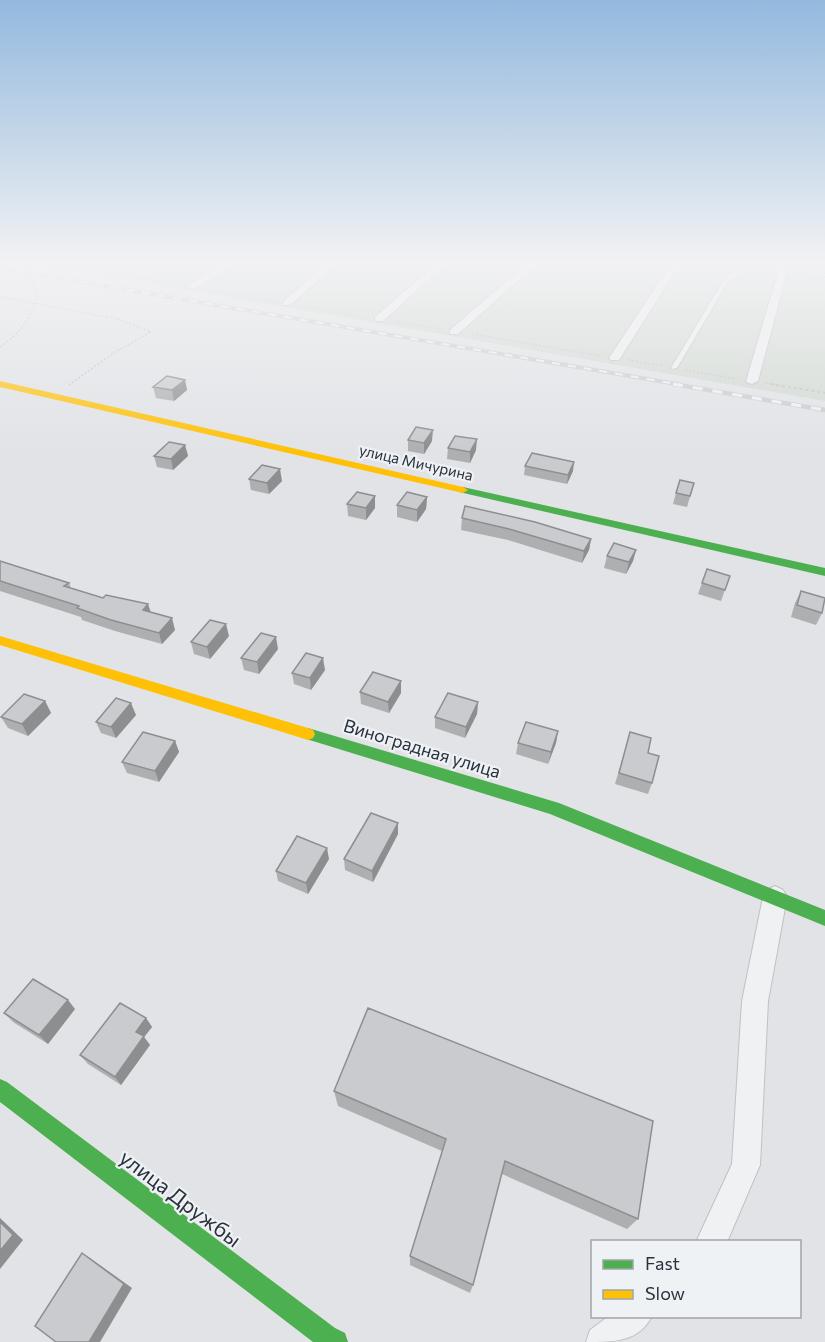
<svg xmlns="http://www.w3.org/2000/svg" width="825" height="1342" viewBox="0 0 825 1342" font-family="Commissioner,sans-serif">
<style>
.green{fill:#d2d9d2}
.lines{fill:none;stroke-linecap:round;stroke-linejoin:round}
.lane-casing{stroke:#c0c1c4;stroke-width:2}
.street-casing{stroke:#c0c1c4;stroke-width:2}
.path-far1{stroke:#c1c4c6;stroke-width:1.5;stroke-dasharray:2 2;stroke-linecap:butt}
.path{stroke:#c1c4c6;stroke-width:2;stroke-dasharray:3 3;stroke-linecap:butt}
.lane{fill:#f0f1f3;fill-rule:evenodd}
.street{fill:#f0f1f3;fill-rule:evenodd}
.fast{fill:#4caf50;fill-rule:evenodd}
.slow{fill:#ffc107;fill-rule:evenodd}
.rail-far1-casing{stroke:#cacbcd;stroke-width:4}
.rail-casing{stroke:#cacbcd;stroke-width:4.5}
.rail-far1{stroke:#eff2f5;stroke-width:2;stroke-dasharray:8;stroke-linecap:butt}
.rail{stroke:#eff2f5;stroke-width:3;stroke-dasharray:10;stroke-linecap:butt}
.wall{fill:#aeafb1}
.shaded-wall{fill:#8d8e90}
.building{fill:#cacbce;stroke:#8d8e90;stroke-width:1.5}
.labels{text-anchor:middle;stroke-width:4.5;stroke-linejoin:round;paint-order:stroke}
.far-street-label{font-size:15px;fill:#2a313d;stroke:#eff2f5}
.street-label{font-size:18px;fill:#2a313d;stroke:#eff2f5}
.near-street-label{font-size:21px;fill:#2a313d;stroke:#eff2f5}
</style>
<rect width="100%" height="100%" fill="#e1e3e6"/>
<polygon class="green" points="37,264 825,264 825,401"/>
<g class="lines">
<defs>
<path id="lane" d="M777 266 825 274V276C794 271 757 263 729 280L677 368 672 369 671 368 725 278 739 271 775 267Z"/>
<g id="street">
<polygon points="224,264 235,264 194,289 186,287"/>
<polygon points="327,264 337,264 290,305 284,305 284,301"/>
<polygon points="436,264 446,264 383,321 375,321 375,317"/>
<polygon points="527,264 537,264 458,334 450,334 450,330"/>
<polygon points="671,264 680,264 619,360 611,360 609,358"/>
<polygon points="780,266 788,268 758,381 752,384 748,383 746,381"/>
<polygon points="775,886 783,890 787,897 768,1001 760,1165 727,1242 696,1242 732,1164 742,1001 763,897 767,890"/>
<path d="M609 1316H652C639 1342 614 1342 586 1342L590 1330Z"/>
</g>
</defs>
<use href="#lane" class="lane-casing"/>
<use href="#street" class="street-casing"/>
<g class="path-far1">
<polyline points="54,264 178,285"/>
<polyline points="208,290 276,302"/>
<polyline points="0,297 118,319 151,332 115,352 69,385"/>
<polyline points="303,306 367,317"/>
<polyline points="395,322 441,329"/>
<polyline points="472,334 601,356"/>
<path d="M0 347C20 334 31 318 38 295L30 276"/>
<polyline points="628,360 663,366"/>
<polyline points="685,370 737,379"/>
<polyline points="765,383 779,385"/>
</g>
<polyline class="path" points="770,384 825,393"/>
<use href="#lane" class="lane"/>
<use href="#street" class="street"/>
<g class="fast">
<polygon points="463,487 825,568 825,576 459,492 458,490"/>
<polygon points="308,728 559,803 825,910 825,926 550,814 303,738 301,734 303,730"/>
<polygon points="0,1079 7,1082 335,1328 345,1333 348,1342 313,1342 0,1102"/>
</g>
<g class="slow">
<polygon points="0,381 463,487 468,490 463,493 0,387"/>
<polygon points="0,636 308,728 313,730 315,734 313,738 308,740 0,645"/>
</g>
<defs>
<polyline id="rail-far1" points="0,268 682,385"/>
<polyline id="rail" points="673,384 825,410"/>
</defs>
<use href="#rail-far1" class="rail-far1-casing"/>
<use href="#rail" class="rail-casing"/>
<use href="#rail-far1" class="rail-far1"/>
<use href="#rail" class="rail"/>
</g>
<g class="wall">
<polygon points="185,380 187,390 174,401 156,398 153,387"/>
<polygon points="408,440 432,441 424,454 408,451"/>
<polygon points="185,445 188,456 173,470 157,467 154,456"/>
<polygon points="448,448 476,450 470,463 447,459"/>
<polygon points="525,466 573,471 567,484 524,475"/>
<polygon points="249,479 282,481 269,494 251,490"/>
<polygon points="694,483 687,507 673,504 676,493"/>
<polygon points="427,497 426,509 417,522 397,517 397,505"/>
<polygon points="347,504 375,508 366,520 348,516"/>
<polygon points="462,518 591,539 589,550 582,563 508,540 461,530"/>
<polygon points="636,550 633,561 626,574 604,568 607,556"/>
<polygon points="0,561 69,583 71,588 151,612 175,630 162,644 115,631 82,620 81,617 0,591"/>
<polygon points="730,576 721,601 698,594 702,583"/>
<polygon points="801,591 822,613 816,625 791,617 795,603"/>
<polygon points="229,636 210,659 194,654 191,642"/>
<polygon points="278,649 259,674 244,670 241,658"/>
<polygon points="325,670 311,690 294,684 292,673"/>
<polygon points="360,692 401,693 389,713 361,704"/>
<polygon points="45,701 51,713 28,736 8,728 1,717"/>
<polygon points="478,702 477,714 465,738 435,728 435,717"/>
<polygon points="136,715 116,738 101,733 96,722"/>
<polygon points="558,731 556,743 548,764 516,754 518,743"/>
<polygon points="175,741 179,752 159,782 127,773 122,762"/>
<polygon points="627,743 648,753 652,783 648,794 615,784"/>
<polygon points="398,834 373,882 345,870 344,859"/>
<polygon points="329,859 308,894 278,881 276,871"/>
<polygon points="368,1008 638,1219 627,1229 502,1174 473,1285 470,1293 410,1265 410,1256 442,1151 338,1106 334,1091"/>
<polygon points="75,1009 48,1044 13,1022 4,1013"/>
<polygon points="146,1018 152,1027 144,1037 150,1045 121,1085 88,1064 80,1055"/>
</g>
<g class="shaded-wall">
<polygon points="185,380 187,390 174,401 172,390"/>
<polygon points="433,430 432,441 424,454 424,443"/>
<polygon points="477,439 476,450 470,463 470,452"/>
<polygon points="185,445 188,456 173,470 171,459"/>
<polygon points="574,462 573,471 567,484 568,475"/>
<polygon points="280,469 282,481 269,494 267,483"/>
<polygon points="375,496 375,508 366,520 366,508"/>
<polygon points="427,497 426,509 417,522 417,510"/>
<polygon points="591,539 589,550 582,563 584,551"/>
<polygon points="636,550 633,561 626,574 629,562"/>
<polygon points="148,604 152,616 143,610"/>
<polygon points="172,618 175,630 162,644 159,633"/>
<polygon points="226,624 229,636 210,659 207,647"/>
<polygon points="276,637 278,649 259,674 257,662"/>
<polygon points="323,658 325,670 311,690 310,678"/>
<polygon points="401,681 401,693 389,713 388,702"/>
<polygon points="45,701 51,713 28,736 22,724"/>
<polygon points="478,702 477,714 465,738 466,727"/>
<polygon points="131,703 136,715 116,738 111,727"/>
<polygon points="558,731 556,743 548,764 551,752"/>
<polygon points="175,741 179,752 159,782 155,771"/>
<polygon points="398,823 398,834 373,882 372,871"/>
<polygon points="327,848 329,859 308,894 306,883"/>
<polygon points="68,1000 75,1009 48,1044 39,1035"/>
<polygon points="146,1018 152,1027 144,1037 150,1045 121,1085 115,1077 136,1032"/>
<polygon points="0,1218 23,1240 0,1269"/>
<polygon points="82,1253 90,1258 132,1288 100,1342 89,1342"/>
</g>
<g class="building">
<polygon points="167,376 185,380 172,390 153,387"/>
<polygon points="416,427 433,430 424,443 408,440"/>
<polygon points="455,436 477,439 470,452 448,448"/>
<polygon points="169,442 185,445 171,459 154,456"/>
<polygon points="532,453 574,462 568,475 525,466"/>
<polygon points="262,465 280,469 267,483 249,479"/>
<polygon points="680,480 694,483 690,496 676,493"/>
<polygon points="357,492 375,496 366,508 347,504"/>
<polygon points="407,492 427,497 417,510 397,505"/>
<polygon points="465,506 535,522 591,539 584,551 509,529 462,518"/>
<polygon points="614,543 636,550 629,562 607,556"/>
<polygon points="0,561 69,583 64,586 103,598 106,595 148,604 143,610 172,618 159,633 111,620 77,608 79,606 0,581"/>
<polygon points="707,569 730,576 725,590 702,583"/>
<polygon points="801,591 825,598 822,613 797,605"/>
<polygon points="210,620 226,624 207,647 191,642"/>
<polygon points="261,633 276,637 257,662 241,658"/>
<polygon points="306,653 323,658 310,678 292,673"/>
<polygon points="373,672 401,681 388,702 360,692"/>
<polygon points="448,693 478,702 466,727 435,717"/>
<polygon points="24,694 45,701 22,724 1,717"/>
<polygon points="116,698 131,703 111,727 96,722"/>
<polygon points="526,722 558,731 551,752 518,743"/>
<polygon points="143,732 175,741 155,771 122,762"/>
<polygon points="630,732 651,738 648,753 659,756 652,783 619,773"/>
<polygon points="371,813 398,823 372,871 344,859"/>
<polygon points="297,836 327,848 306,883 276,871"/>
<polygon points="33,979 68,1000 39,1035 4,1013"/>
<polygon points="120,1003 146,1018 136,1032 144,1036 115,1077 80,1055"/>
<polygon points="368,1008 653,1121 638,1219 505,1161 473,1285 410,1256 446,1139 334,1091"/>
<polygon points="0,1222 13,1235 0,1251"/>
<polygon points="82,1253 124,1284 89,1342 56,1342 35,1326"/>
</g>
<linearGradient id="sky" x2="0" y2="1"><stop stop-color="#93b9de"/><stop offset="0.58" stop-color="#f2f2f4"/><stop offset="1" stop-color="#f2f2f4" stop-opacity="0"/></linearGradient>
<rect width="825" height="452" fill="url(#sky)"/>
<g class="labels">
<g class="far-street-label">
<text transform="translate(416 463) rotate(13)" y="5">улица Мичурина</text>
</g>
<g class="street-label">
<text transform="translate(422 749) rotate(17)" y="6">Виноградная улица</text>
</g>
<g class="near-street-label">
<text transform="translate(180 1199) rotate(37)" y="7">улица Дружбы</text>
</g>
</g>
<rect x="591" y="1240" width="210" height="78" fill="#eff2f5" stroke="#a0a5ab" stroke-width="1.5"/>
<rect x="603" y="1260" width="30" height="9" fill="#4caf50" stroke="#a0a5ab" stroke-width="1.5"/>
<text x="645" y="1270" font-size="18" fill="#2a313d">Fast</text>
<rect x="603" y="1290" width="30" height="9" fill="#ffc107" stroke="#a0a5ab" stroke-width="1.5"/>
<text x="645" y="1300" font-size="18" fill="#2a313d">Slow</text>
</svg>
